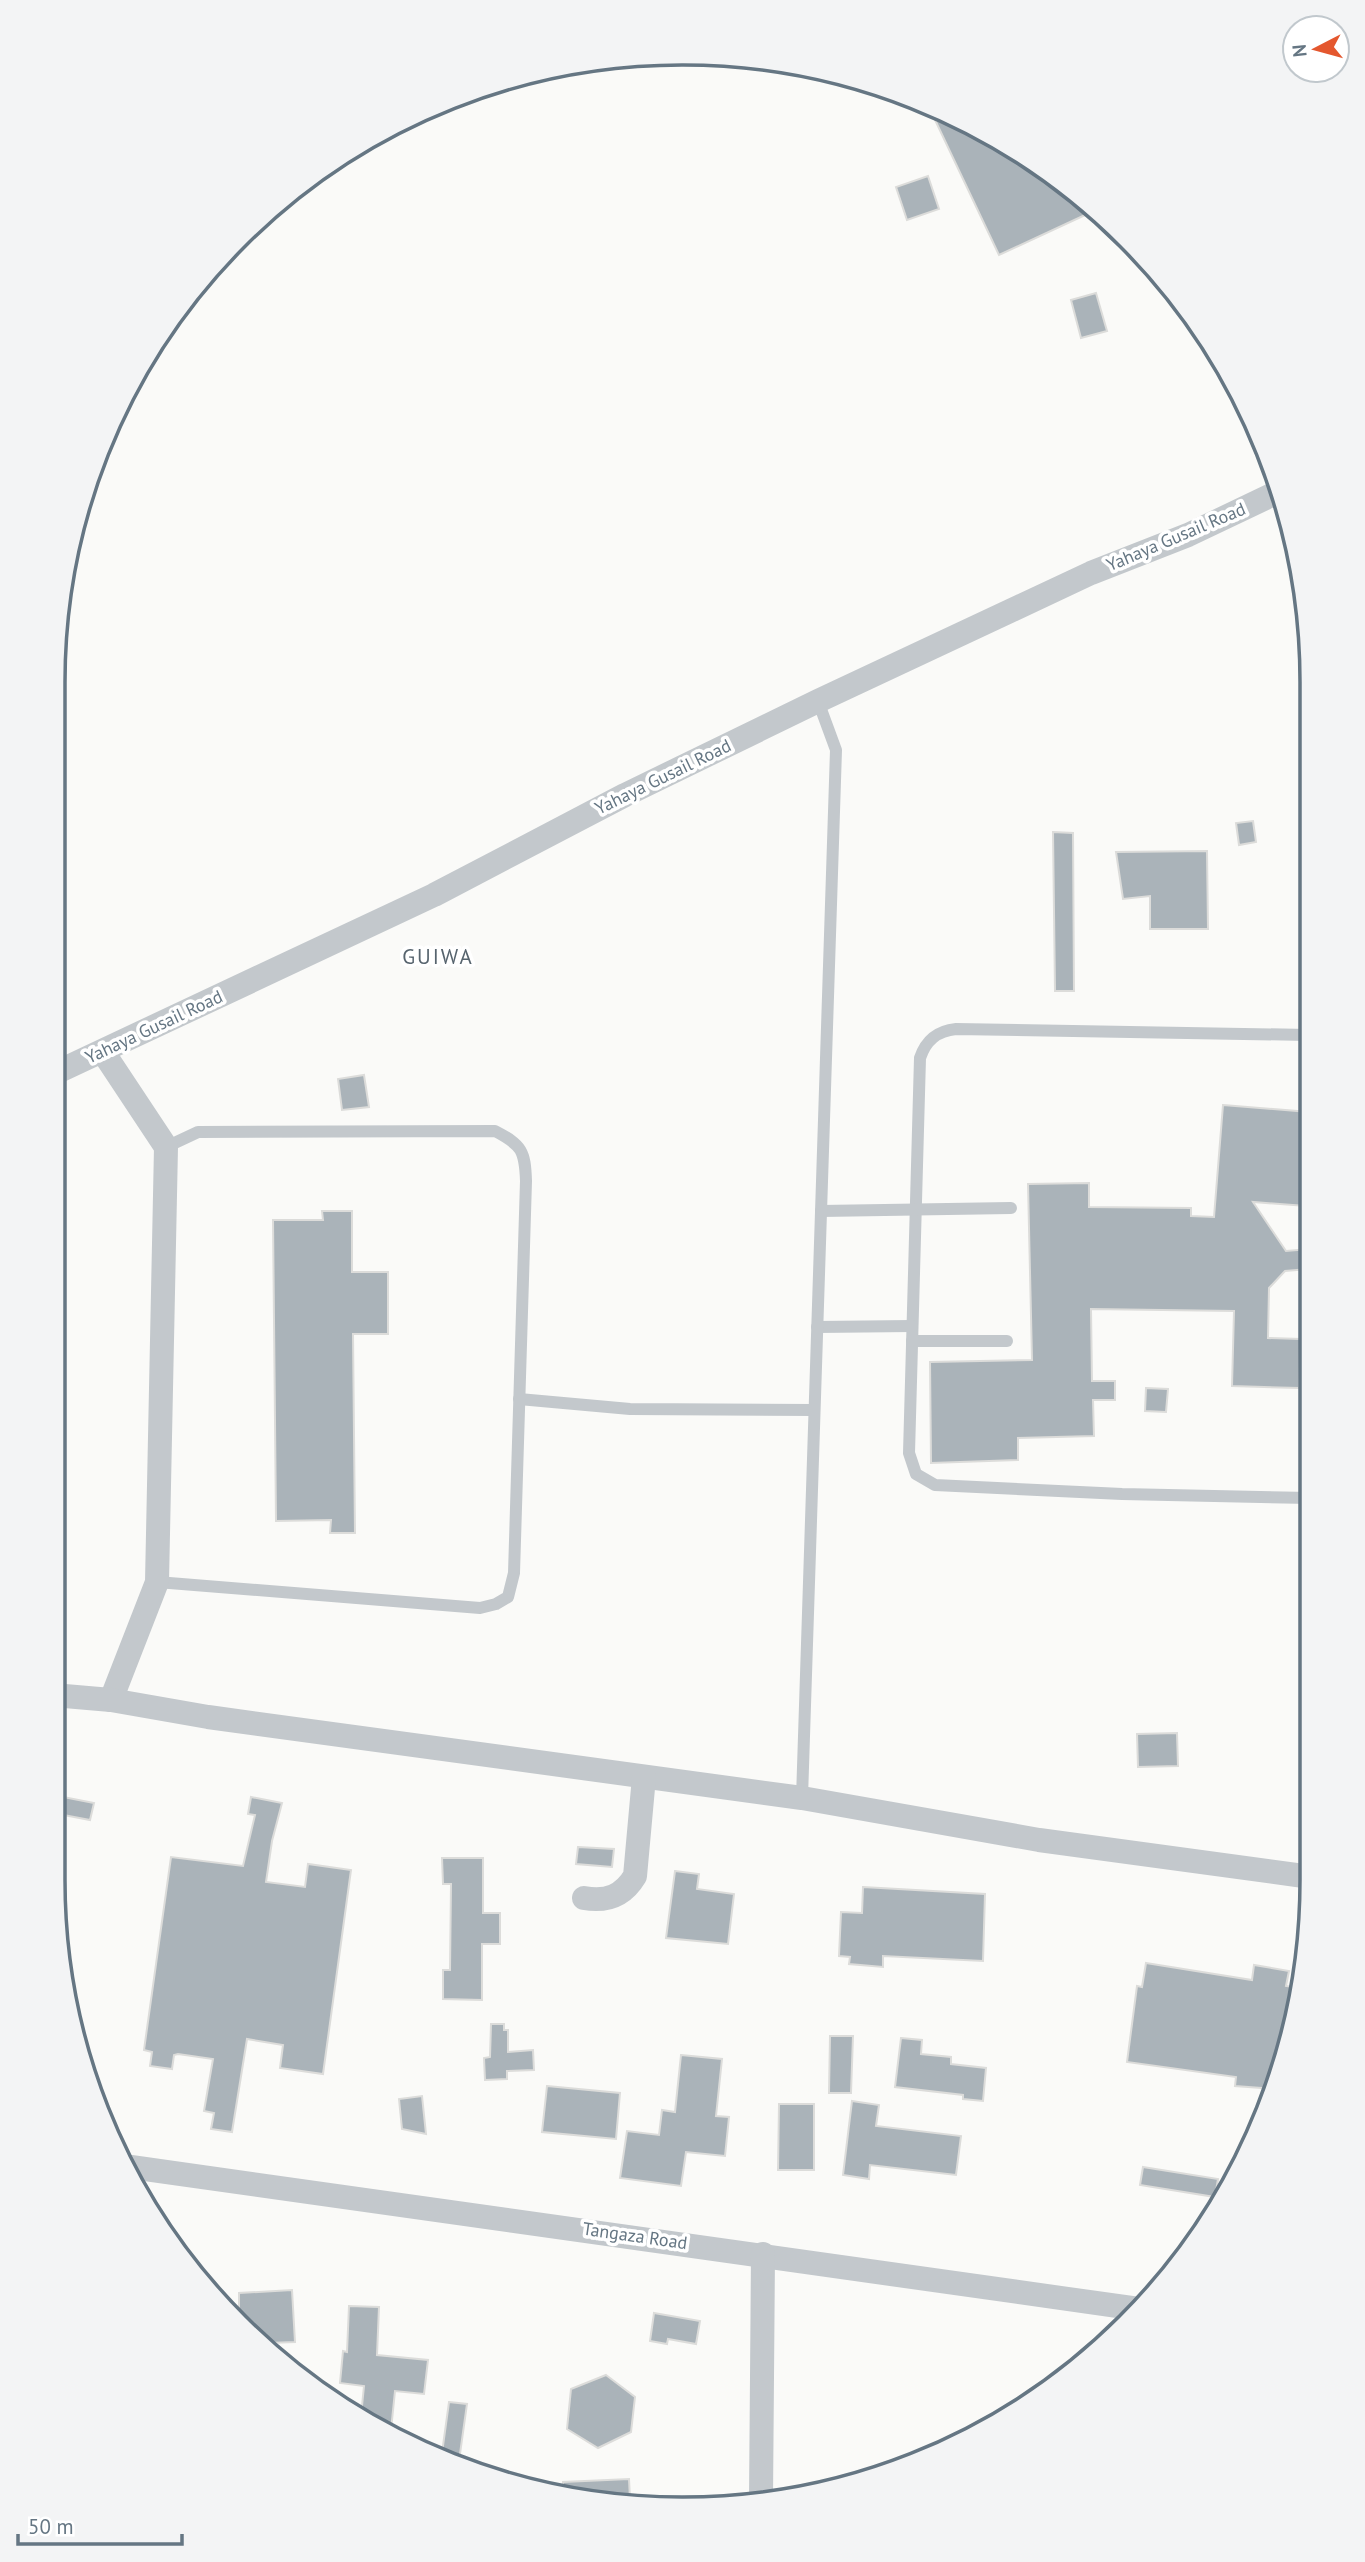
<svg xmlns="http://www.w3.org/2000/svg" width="1365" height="2562" viewBox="0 0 1365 2562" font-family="'PT Sans',sans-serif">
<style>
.building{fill:#aab3b9;stroke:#dcdcda;stroke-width:2}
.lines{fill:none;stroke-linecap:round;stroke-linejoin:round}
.service{stroke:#c3c8cc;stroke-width:12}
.minor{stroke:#c3c8cc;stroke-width:24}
.labels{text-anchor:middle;stroke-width:7;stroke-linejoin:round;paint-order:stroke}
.street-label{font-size:18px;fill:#657683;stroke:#fff}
.quarter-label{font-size:21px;letter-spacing:2px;fill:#57646e;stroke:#fff}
.rim{fill:none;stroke:#657683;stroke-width:3.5}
</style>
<rect width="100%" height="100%" fill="#fafaf8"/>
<g class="building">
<polygon points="928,105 962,118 1098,209 999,255"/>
<polygon points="928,176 939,209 907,220 896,187"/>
<polygon points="1096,293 1107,331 1081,338 1071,300"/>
<polygon points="1253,821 1256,842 1239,845 1236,823"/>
<polygon points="1053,832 1073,833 1074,991 1055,991"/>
<polygon points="1207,851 1208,929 1150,929 1150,896 1123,899 1116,852"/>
<polygon points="364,1075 369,1107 342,1110 338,1079"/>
<polygon points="1223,1105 1309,1112 1306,1206 1253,1202 1286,1251 1309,1249 1309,1269 1285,1271 1269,1288 1268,1338 1300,1339 1299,1388 1232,1386 1234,1311 1091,1309 1092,1381 1115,1381 1115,1400 1093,1400 1094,1436 1018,1438 1018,1460 931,1463 930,1362 1032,1360 1028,1184 1089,1183 1089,1207 1191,1208 1191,1216 1214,1217"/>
<polygon points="322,1211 352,1211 352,1272 388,1272 388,1334 353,1334 355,1533 330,1533 331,1520 276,1521 273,1220 323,1220"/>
<polygon points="1146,1388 1168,1389 1166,1412 1145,1411"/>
<polygon points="1177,1733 1178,1766 1138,1767 1137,1734"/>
<polygon points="53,1795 94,1803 90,1820 53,1813"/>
<polygon points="251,1797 282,1803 272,1841 266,1882 305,1887 308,1864 351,1870 323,2074 280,2068 283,2045 247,2039 232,2132 211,2129 214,2113 204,2111 213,2059 178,2054 174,2055 172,2069 150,2066 152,2052 144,2050 171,1857 243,1866 255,1815 248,1814"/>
<polygon points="578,1847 614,1849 612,1867 576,1864"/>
<polygon points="442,1858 483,1858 483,1913 500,1913 500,1944 482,1944 482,2000 443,1999 443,1970 450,1970 451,1884 443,1884"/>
<polygon points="675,1871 699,1874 697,1889 734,1894 728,1944 666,1938"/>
<polygon points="863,1887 985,1894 983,1961 883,1956 883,1967 849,1964 850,1957 839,1956 841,1912 862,1913"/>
<polygon points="1146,1963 1252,1980 1254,1965 1289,1971 1286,1986 1300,1988 1291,2042 1274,2089 1235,2086 1236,2077 1127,2062 1137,1986 1142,1987"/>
<polygon points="491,2024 504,2024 504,2030 508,2030 508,2052 533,2050 534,2070 507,2071 507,2079 485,2080 484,2058 490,2057"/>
<polygon points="830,2036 853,2036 851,2093 829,2093"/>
<polygon points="901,2038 922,2040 921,2054 951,2057 951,2064 986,2068 983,2101 963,2099 963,2095 895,2087"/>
<polygon points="681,2055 722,2059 716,2116 729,2117 725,2156 686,2152 681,2186 620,2178 627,2131 659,2135 662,2110 675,2112"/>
<polygon points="547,2086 620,2093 616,2139 542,2132"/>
<polygon points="422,2096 426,2134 402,2129 399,2099"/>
<polygon points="852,2101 879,2105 876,2126 961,2136 956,2175 870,2165 869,2179 843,2175"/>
<polygon points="779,2104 814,2104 814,2170 778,2170"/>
<polygon points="1143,2167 1218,2179 1215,2197 1140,2185"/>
<polygon points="292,2290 295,2342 268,2343 239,2316 239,2293"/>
<polygon points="349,2306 379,2307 377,2355 428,2360 424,2394 395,2391 391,2430 361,2416 364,2386 340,2383 343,2351 347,2352"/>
<polygon points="654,2313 700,2321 696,2344 668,2339 667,2344 650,2341"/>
<polygon points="606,2375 635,2397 631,2432 598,2448 567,2429 571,2389"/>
<polygon points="449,2402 467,2404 459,2461 442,2453"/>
<polygon points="629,2479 630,2499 563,2492 563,2482"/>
</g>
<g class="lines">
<g class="service">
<path d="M1308 1035 956 1029C937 1031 926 1040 920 1058L909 1453 916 1474 935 1485 1122 1494 1310 1498"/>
<polyline points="821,1211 1011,1208"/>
<polyline points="817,1327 912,1326"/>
<polyline points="912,1341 1007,1341"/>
<polyline points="519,1399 630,1409 814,1410"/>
<path d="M157 1582 480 1608 496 1604 508 1597 514 1573 526 1181C525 1151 522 1145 495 1131L198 1132 166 1147"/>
<polyline points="802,1798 836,750 818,701"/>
</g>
<g class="minor">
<polyline points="103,1052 166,1147 157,1582 111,1700"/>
<polyline points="53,1074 434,895 625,795 818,701 1091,573 1188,535 1278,492"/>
<polyline points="53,1695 111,1700 208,1717 802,1798 1039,1840 1311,1877"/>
<path d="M584 1898C607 1902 623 1896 635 1876L644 1777"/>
<polyline points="131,2167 1139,2309"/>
<polyline points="761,2500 763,2254"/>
</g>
</g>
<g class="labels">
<g class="street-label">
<text transform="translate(1176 537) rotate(-23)" y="6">Yahaya Gusail Road</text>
<text transform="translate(663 777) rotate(-26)" y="6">Yahaya Gusail Road</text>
<text transform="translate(154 1027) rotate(-25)" y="6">Yahaya Gusail Road</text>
<text transform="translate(635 2236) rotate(8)" y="6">Tangaza Road</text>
</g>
<g class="quarter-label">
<text x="438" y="964">GUIWA</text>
</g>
</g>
<path d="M0 0H1365V2562H0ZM682 65H683A617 617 0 0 1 1300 682V1880A617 617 0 0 1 683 2497H682A617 617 0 0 1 65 1880V682A617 617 0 0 1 682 65Z" fill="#f3f4f5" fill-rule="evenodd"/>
<path class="rim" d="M682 65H683A617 617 0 0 1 1300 682V1880A617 617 0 0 1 683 2497H682A617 617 0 0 1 65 1880V682A617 617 0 0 1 682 65Z"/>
<g transform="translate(1316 49) rotate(264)"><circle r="33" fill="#ffffff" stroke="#c1c8cd" stroke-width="2"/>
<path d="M0-5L12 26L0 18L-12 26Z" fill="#e4572e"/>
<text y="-10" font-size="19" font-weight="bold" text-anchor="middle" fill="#657683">N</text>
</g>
<path d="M18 2534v10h164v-10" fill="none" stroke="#657683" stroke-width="3.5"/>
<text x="28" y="2534" font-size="21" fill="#657683" stroke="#ffffff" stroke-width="5" paint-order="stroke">50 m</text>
</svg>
